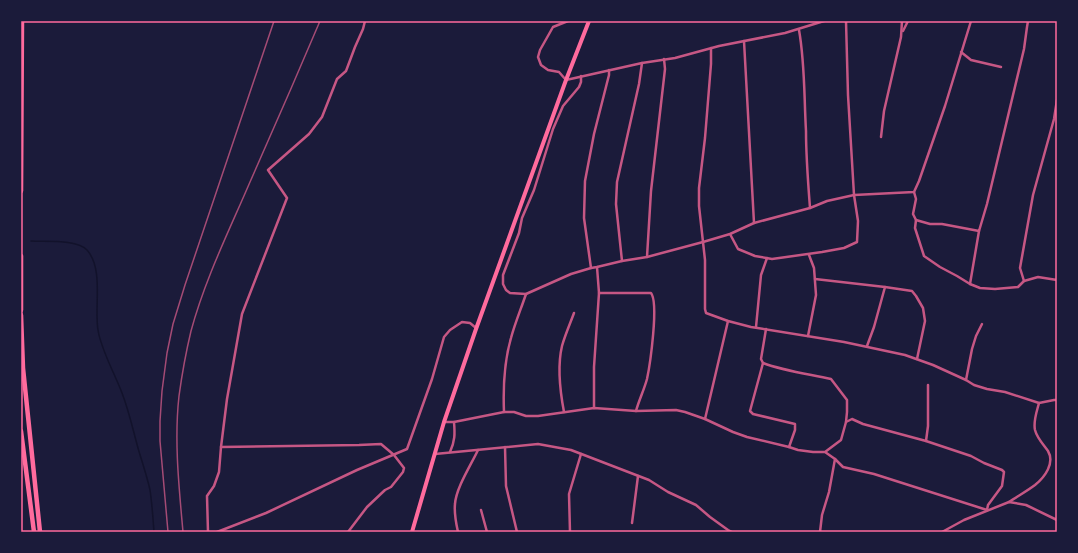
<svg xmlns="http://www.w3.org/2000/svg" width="1078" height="553" viewBox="0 0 1078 553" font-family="Roboto,sans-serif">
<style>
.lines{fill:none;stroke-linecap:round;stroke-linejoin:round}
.stream{stroke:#12122b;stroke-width:1.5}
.minor{stroke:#c65784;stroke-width:2.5}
.secondary{stroke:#ff6b9d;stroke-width:4}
.trunk{stroke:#ff6b9d;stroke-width:4.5}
.rail{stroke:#a44b75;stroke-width:1.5}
.neatline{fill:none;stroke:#ff6b9d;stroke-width:1.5}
</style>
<rect width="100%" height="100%" fill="#1b1b3a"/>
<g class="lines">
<path class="stream" d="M31 241C46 242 77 239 87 250 104 269 94 307 98 330 101 350 115 374 122 393 129 411 133 430 138 448 142 462 147 476 150 490 152 503 153 518 154 532"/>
<g class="minor">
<polyline points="568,21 553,27 540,50 538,57 541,65 548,70 559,72 566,80 642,63 675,58 719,46 785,33 824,21"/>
<path d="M799 30C805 63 804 97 806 131 806 157 808 182 810 208"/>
<polyline points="903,31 908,21"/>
<polyline points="744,41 754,223"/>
<polyline points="711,48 711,64 705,138 699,188 699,206 705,260 705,309 706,313 728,321 751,327 844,342 905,355 933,365 966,380 974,385 987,389 1005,392 1039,403 1054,400 1057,400"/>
<polyline points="961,52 971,60 1001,67"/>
<polyline points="581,76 581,82 579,87 563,106 553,129 534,190 522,218 519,233 503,275 503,284 506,290 510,293 526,294 571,274 591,268 597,267 622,261 647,257 703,242 730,234 754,223 810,208 827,201 854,195 914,192 919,181 945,106 971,21"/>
<polyline points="1057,100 1054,119 1033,195 1020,268 1024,281 1038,277 1057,280"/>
<polyline points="881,137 884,111 901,37 902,21"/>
<polyline points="914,192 916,199 913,214 916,220 930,224 942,224 979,231 987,204 1024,49 1027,27 1028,21"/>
<polyline points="916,220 915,228 924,256 940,267 957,276 970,284"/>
<polyline points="979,231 970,284 980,288 995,289 1018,287 1024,281"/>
<polyline points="730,234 738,249 755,256 772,259 822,252 844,248 857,242 858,221 854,195 848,95 846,21"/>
<polyline points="647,257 651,191 665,69 664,59"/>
<polyline points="622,261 616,204 617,182 639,84 642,63"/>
<polyline points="591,268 584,218 585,181 594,134 609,75 609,70"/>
<polyline points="815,279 885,287 874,327 867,346"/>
<polyline points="885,287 912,291 916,296 923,308 925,321 917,359"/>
<path d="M599 293H651C659 303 650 365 647 379 644 390 639 400 636 411"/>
<polyline points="756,327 761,275 767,258"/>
<path d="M766 329 761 359 763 363C784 371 808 374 831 379L847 400V412L846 422"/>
<polyline points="808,336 816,295 814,268 809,255"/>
<polyline points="763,363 750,411 753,414 795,424 795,430 789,447"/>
<polyline points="966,380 972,349 976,336 982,324"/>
<polyline points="594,408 594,367 599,293 597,267"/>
<path d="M504 412C503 387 504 362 511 338 515 323 521 309 526 294"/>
<path d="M564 412C560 391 557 367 562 346 565 335 570 324 574 313"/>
<polyline points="705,419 728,321"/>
<polyline points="445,422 454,422 504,412 514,412 526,416 538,416 594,408 636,411 676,410 685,412 705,419 733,432 747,437 789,447 798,450 813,452 825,452 835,459 843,467 874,474 987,510 988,505 1002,486 1004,472 1002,470 984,463 971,456 926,441 863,424 852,419 846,422 841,440 825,452"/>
<polyline points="926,441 928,426 928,385"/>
<polyline points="221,447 359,445 381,444 394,455 404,468 403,472 391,487 385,490 367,507 348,532"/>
<polyline points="505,447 506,486 517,532"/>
<path d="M450 452C455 441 455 434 454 422"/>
<polyline points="435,454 538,444 571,450 649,480 668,492 696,505 710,517 728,530 732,532"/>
<path d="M1009 502C1018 496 1027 491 1035 485 1045 477 1055 463 1048 451 1043 444 1037 438 1035 430 1033 421 1037 411 1039 403"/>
<polyline points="481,510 487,532"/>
<polyline points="632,523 638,476"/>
<polyline points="208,532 207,496 214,486 219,472 221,447 227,399 242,314 287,198 268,170 309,134 322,117 337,79 346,71 355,47 363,29 365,21"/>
<polyline points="217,532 266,513 357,470 407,449 432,379 444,337 450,330 462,322 470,323 476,328"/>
<path d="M458 532C456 523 454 513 455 504 456 488 471 465 478 450"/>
<polyline points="570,532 569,494 581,454"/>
<polyline points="820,532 822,515 829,492 835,459"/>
<polyline points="942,532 964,520 1009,502 1026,505 1057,520"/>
</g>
<polyline class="secondary" points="412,532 444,422 476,329 566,80 589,21"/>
<g class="trunk">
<polyline points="21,191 22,21"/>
<polyline points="21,256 21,310"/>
<polyline points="21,315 23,368 40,532"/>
<polyline points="21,431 34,532"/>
</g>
<g class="rail">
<polyline points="168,532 160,441 160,421 162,391 167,353 173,324 185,285 274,21"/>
<path d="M183 532C179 487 174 441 179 396 182 374 186 352 191 331 205 279 229 231 250 182 274 128 297 75 320 21"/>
</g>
</g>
<rect width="1078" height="553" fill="none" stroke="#1b1b3a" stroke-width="44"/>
<rect x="22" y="22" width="1034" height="509" class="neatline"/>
</svg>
